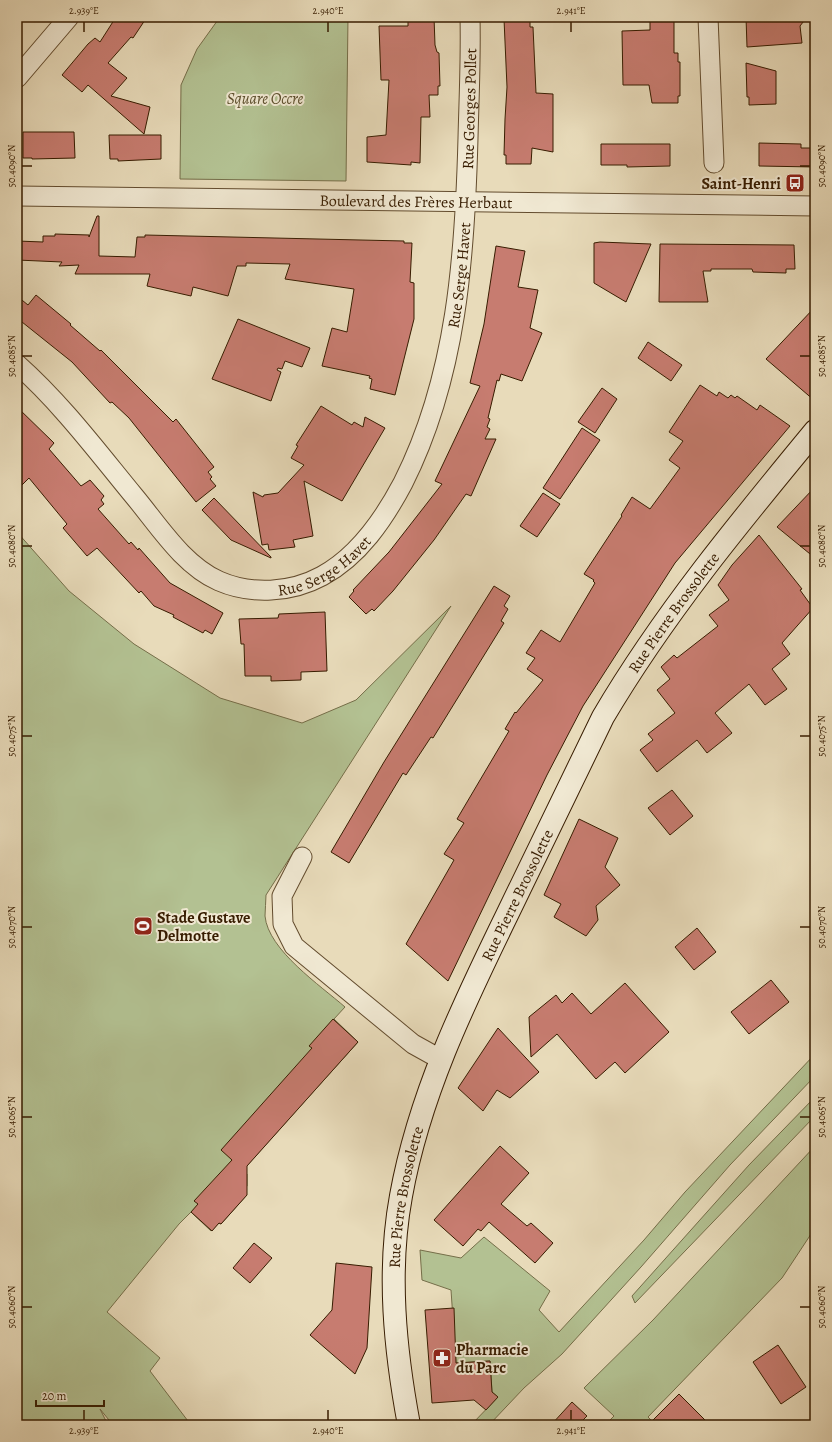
<svg xmlns="http://www.w3.org/2000/svg" width="832" height="1442" viewBox="0 0 832 1442" font-family="Alegreya,serif">
<style>
.green{fill:#b3c192;stroke:#756e49}
.building{fill:#c77c70;stroke:#371c00}
.lines{fill:none;stroke-linecap:round;stroke-linejoin:round}
.street-casing{stroke:#634c2e;stroke-width:21}
.secondary-casing{stroke:#371c00;stroke-width:24}
.street{stroke:#f0e8d2;stroke-width:19}
.secondary{stroke:#f0e8d2;stroke-width:22}
.ticks{fill:none;stroke:#371c00;stroke-width:1.5}
.labels{text-anchor:middle;stroke-width:4;stroke-linejoin:round;paint-order:stroke}
.park-label{font-size:16px;font-style:italic;fill:#5c4e2c;stroke:#f0e8d2}
.street-label{font-size:16px;fill:#371c00;stroke:#f0e8d2}
.poi-label{font-size:16px;font-weight:bold;fill:#371c00;stroke:#f0e8d2;text-anchor:start}
.neatline{fill:none;stroke:#371c00;stroke-width:1.5}
.ticks-label{font-size:10px;text-anchor:middle;fill:#371c00}
</style>
<rect width="100%" height="100%" fill="#e8dbba"/>
<filter id="stains"><feTurbulence type="fractalNoise" baseFrequency=".005" numOctaves="4"/><feColorMatrix values="0 0 0 0 .2 0 0 0 0 .09 0 0 0 0 .02 0 0 0 .5 -.17"/></filter>
<radialGradient id="worn" r=".72"><stop offset=".6" stop-color="#630" stop-opacity="0"/><stop offset="1" stop-color="#630" stop-opacity=".3"/></radialGradient>
<g class="green">
<polygon points="220,17 348,17 346,181 180,179 181,85 197,49"/>
<path d="M17 532 69 591 134 644 220 698 302 723 356 700 451 606 266 895C266 902 265 909 265 916 268 950 321 986 345 1007L334 1019 358 1042 243 1170 247 1174V1186L241 1193 245 1197 221 1224 219 1223 211 1231 191 1212 179 1224 107 1312 160 1358 150 1371 191 1425H113L100 1409 108 1425H17Z"/>
<polygon points="815,1054 815,1076 730,1165 641,1267 562,1354 524,1388 489,1425 471,1425 498,1397 492,1392 490,1361 456,1363 451,1290 422,1280 420,1250 461,1258 484,1237 550,1291 539,1310 559,1332 644,1240 685,1192"/>
<polygon points="815,1097 815,1116 635,1303 632,1296 749,1165"/>
<polygon points="815,1146 815,1228 782,1278 648,1417 656,1425 605,1425 614,1416 584,1388 653,1320"/>
</g>
<g class="building">
<polygon points="116,17 147,17 133,38 131,37 108,63 127,78 111,96 150,107 144,134 88,85 82,92 62,75 88,44 95,38 100,42"/>
<polygon points="408,17 434,17 435,45 437,52 439,53 440,86 438,86 438,95 429,95 430,117 421,117 420,163 411,162 411,165 367,162 367,137 386,135 389,80 381,80 379,26 408,26"/>
<polygon points="650,17 674,17 674,53 678,53 678,62 680,62 680,96 678,96 678,103 652,103 649,85 623,85 622,31 650,30"/>
<polygon points="746,17 807,17 800,26 802,43 747,47"/>
<polygon points="530,18 530,27 533,27 536,93 553,94 553,152 532,148 531,164 506,164 506,155 504,155 505,119 507,87 504,19"/>
<polygon points="746,63 776,71 776,104 749,105 749,97 747,97"/>
<polygon points="23,132 74,132 75,158 32,159 32,158 23,158"/>
<polygon points="109,135 161,135 161,159 118,161 118,159 110,159"/>
<polygon points="759,143 801,144 801,148 815,148 815,167 759,166"/>
<polygon points="601,144 670,144 670,166 627,167 627,165 601,165"/>
<polygon points="97,216 99,216 99,256 135,257 137,237 145,237 145,235 404,241 404,243 412,243 410,282 414,283 414,319 395,395 370,389 372,379 369,378 370,376 322,366 332,328 347,332 354,289 285,279 290,264 246,263 246,266 237,266 228,296 193,287 191,296 147,286 150,274 75,274 79,265 59,266 62,262 17,260 17,241 43,242 43,236 55,236 55,234 89,235 89,237"/>
<polygon points="600,242 651,244 626,302 594,283 594,243"/>
<polygon points="660,244 794,245 795,269 786,269 786,273 753,272 752,269 711,269 711,271 703,271 708,302 659,302"/>
<polygon points="496,246 525,251 518,287 538,290 530,328 542,333 522,381 501,374 499,381 497,380 488,418 490,419 487,427 490,429 485,439 496,439 471,496 466,494 434,540 393,591 374,611 372,609 366,614 349,597 354,591 353,590 389,552 442,484 435,481 480,386 470,383 484,324"/>
<polygon points="36,295 71,324 70,325 100,351 101,350 173,422 176,419 214,467 208,472 212,477 210,479 216,486 196,502 129,418 112,402 110,403 72,362 17,318 17,296 28,305"/>
<polygon points="815,307 815,401 766,359"/>
<polygon points="238,319 310,348 302,367 285,361 282,369 278,368 277,370 281,372 271,401 212,379"/>
<polygon points="648,342 682,365 671,381 638,358"/>
<polygon points="700,385 717,396 719,392 728,398 731,395 735,398 737,396 757,410 760,405 790,426 675,563 583,706 547,775 448,981 406,944 454,860 444,854 464,823 457,819 509,731 505,729 515,712 516,713 543,680 527,669 535,658 526,653 541,630 560,642 595,583 593,581 594,580 584,574 622,516 621,515 632,497 650,509 680,468 669,460 683,441 669,432"/>
<polygon points="602,388 617,399 595,433 578,422"/>
<polygon points="321,406 352,425 354,422 363,427 365,417 385,428 342,501 304,481 313,536 293,540 295,547 269,550 268,544 262,545 253,492 263,497 264,495 278,493 304,465 291,458 298,446 296,445"/>
<polygon points="17,407 54,443 49,449 81,486 90,480 104,496 101,500 104,504 98,509 129,544 131,542 138,550 139,548 170,583 223,613 212,634 205,630 203,633 173,617 174,615 154,606 141,591 139,593 97,548 87,556 63,528 67,524 29,478 17,490"/>
<polygon points="582,428 600,440 560,499 543,488"/>
<polygon points="815,487 815,558 777,527"/>
<polygon points="543,493 560,504 537,537 520,526"/>
<polygon points="214,498 271,557 271,558 231,540 202,510"/>
<polygon points="759,535 802,589 800,590 813,608 782,643 790,654 772,669 787,689 765,705 749,684 715,713 732,733 707,753 697,740 657,772 640,750 653,740 648,734 675,713 657,690 670,679 661,667 674,655 677,658 718,626 709,615 729,600 718,585 732,565"/>
<polygon points="494,586 510,596 504,606 508,609 501,621 504,623 433,738 431,737 406,775 403,773 349,863 331,852 384,762"/>
<polygon points="325,612 327,671 301,672 301,680 271,681 271,676 245,676 244,644 241,644 239,619 278,618 279,614"/>
<polygon points="672,790 693,816 670,835 648,808"/>
<polygon points="579,819 618,838 605,867 620,885 596,906 598,920 586,936 554,917 561,904 544,895"/>
<polygon points="697,928 716,952 694,970 675,947"/>
<polygon points="771,980 789,1002 749,1034 731,1012"/>
<polygon points="625,983 669,1032 625,1073 615,1062 596,1079 557,1034 531,1057 529,1017 556,995 562,1003 572,993 591,1014"/>
<polygon points="333,1019 358,1042 247,1166 247,1195 221,1224 219,1223 212,1231 191,1212 198,1204 194,1201 232,1160 221,1150 312,1048 309,1046"/>
<polygon points="498,1028 539,1072 510,1098 497,1090 483,1111 458,1088"/>
<polygon points="500,1146 529,1173 501,1204 527,1226 531,1223 553,1243 535,1263 489,1222 481,1231 478,1229 463,1246 434,1220"/>
<polygon points="254,1243 272,1258 250,1283 233,1268"/>
<polygon points="336,1263 372,1267 367,1348 355,1374 310,1335 332,1310"/>
<polygon points="454,1308 456,1363 490,1361 492,1392 498,1397 486,1410 474,1400 432,1403 425,1310"/>
<polygon points="778,1345 806,1387 781,1404 753,1362"/>
<polygon points="679,1394 710,1425 648,1425"/>
<polygon points="572,1402 587,1416 578,1425 551,1425"/>
</g>
<g class="lines">
<defs>
<g id="street">
<polyline points="708,17 714,163"/>
<polyline points="17,78 69,17"/>
<path id="s1" d="M17 196 815 206"/>
<path id="s2" d="M17 364C61 403 97 451 134 496 159 526 183 565 219 581 251 595 291 593 322 576 359 556 384 519 403 483 457 376 465 255 468 138 469 98 471 57 470 17"/>
<polyline points="302,857 282,896 283,924 294,946 413,1044 440,1059"/>
</g>
<g id="secondary">
<path id="s3" d="M409 1425C395 1350 387 1272 401 1196 419 1096 463 1005 507 915 539 849 571 783 603 717 663 615 739 523 815 431"/>
</g>
</defs>
<use href="#street" class="street-casing"/>
<use href="#secondary" class="secondary-casing"/>
<use href="#street" class="street"/>
<use href="#secondary" class="secondary"/>
</g>
<path class="ticks" d="M84 22V32M328 22V32M571 22V32M22 166H32M800 166H810M22 356H32M800 356H810M22 546H32M800 546H810M22 736H32M800 736H810M22 927H32M800 927H810M22 1117H32M800 1117H810M22 1307H32M800 1307H810M84 1410V1420M328 1410V1420M571 1410V1420"/>
<defs>
<symbol id="bus-square" viewBox="-11 -11 22 22"><rect x="-9" y="-9" width="18" height="18" rx="4" fill="#8f2418" stroke="#f0e8d2"/><path d="M-5-6H5V4H4V6H2V4H-2V6H-4V4H-5ZM-3.5-4V0h7V-4ZM-3.5 1.2v1.5H-2V1.2ZM2 1.2v1.5H3.5V1.2Z" fill="#fff"/></symbol>
<symbol id="stadium-square" viewBox="-11 -11 22 22"><rect x="-9" y="-9" width="18" height="18" rx="4" fill="#8f2418" stroke="#f0e8d2"/><path d="M0-5a6.5 5 0 1 0 0 10a6.5 5 0 1 0 0-10ZM-3.5-1.8h7v3.6h-7Z" fill="#fff"/></symbol>
<symbol id="pharmacy-square" viewBox="-11 -11 22 22"><rect x="-9" y="-9" width="18" height="18" rx="4" fill="#8f2418" stroke="#f0e8d2"/><path d="M-2-6h4v4h4v4h-4v4h-4v-4h-4v-4h4Z" fill="#fff"/></symbol>
</defs>
<g fill-rule="evenodd">
<use href="#bus-square" x="784" y="172" width="22" height="22"/>
<use href="#stadium-square" x="132" y="915" width="22" height="22"/>
<use href="#pharmacy-square" x="431" y="1347" width="22" height="22"/>
</g>
<g class="labels">
<g class="park-label">
<text x="265" y="104">Square Occre</text>
</g>
<g class="street-label">
<text dy="6" stroke="none"><textPath href="#s2" startOffset="913">Rue Georges Pollet</textPath></text>
<text dy="6" stroke="none"><textPath href="#s1" startOffset="399">Boulevard des Frères Herbaut</textPath></text>
<text dy="6" stroke="none"><textPath href="#s2" startOffset="746">Rue Serge Havet</textPath></text>
<text dy="6" stroke="none"><textPath href="#s2" startOffset="411">Rue Serge Havet</textPath></text>
<text dy="6" stroke="none"><textPath href="#s3" startOffset="878">Rue Pierre Brossolette</textPath></text>
<text dy="6" stroke="none"><textPath href="#s3" startOffset="554">Rue Pierre Brossolette</textPath></text>
<text dy="6" stroke="none"><textPath href="#s3" startOffset="230">Rue Pierre Brossolette</textPath></text>
</g>
<g class="poi-label">
<text x="781" y="189" text-anchor="end">Saint-Henri</text>
<text x="157" y="923">Stade Gustave<tspan x="157" dy="18">Delmotte</tspan></text>
<text x="456" y="1355">Pharmacie<tspan x="456" dy="18">du Parc</tspan></text>
</g>
</g>
<rect width="832" height="1442" fill="none" stroke="#e8dbba" stroke-width="44"/>
<path d="M36 1400v6h68v-6" fill="none" stroke="#371c00" stroke-width="2"/>
<text x="42" y="1400" font-size="12" fill="#371c00" stroke="#f0e8d2" stroke-width="3" paint-order="stroke">20 m</text>
<rect x="22" y="22" width="788" height="1398" class="neatline"/>
<g class="ticks-label">
<text x="84" y="14">2.939°E</text>
<text x="328" y="14">2.940°E</text>
<text x="571" y="14">2.941°E</text>
<text transform="translate(11 166) rotate(-90)" y="4">50.4090°N</text>
<text transform="translate(821 166) rotate(-90)" y="4">50.4090°N</text>
<text transform="translate(11 356) rotate(-90)" y="4">50.4085°N</text>
<text transform="translate(821 356) rotate(-90)" y="4">50.4085°N</text>
<text transform="translate(11 546) rotate(-90)" y="4">50.4080°N</text>
<text transform="translate(821 546) rotate(-90)" y="4">50.4080°N</text>
<text transform="translate(11 736) rotate(-90)" y="4">50.4075°N</text>
<text transform="translate(821 736) rotate(-90)" y="4">50.4075°N</text>
<text transform="translate(11 927) rotate(-90)" y="4">50.4070°N</text>
<text transform="translate(821 927) rotate(-90)" y="4">50.4070°N</text>
<text transform="translate(11 1117) rotate(-90)" y="4">50.4065°N</text>
<text transform="translate(821 1117) rotate(-90)" y="4">50.4065°N</text>
<text transform="translate(11 1307) rotate(-90)" y="4">50.4060°N</text>
<text transform="translate(821 1307) rotate(-90)" y="4">50.4060°N</text>
<text x="84" y="1434">2.939°E</text>
<text x="328" y="1434">2.940°E</text>
<text x="571" y="1434">2.941°E</text>
</g>
<rect width="100%" height="100%" filter="url(#stains)"/>
<rect width="100%" height="100%" fill="url(#worn)"/>
</svg>
